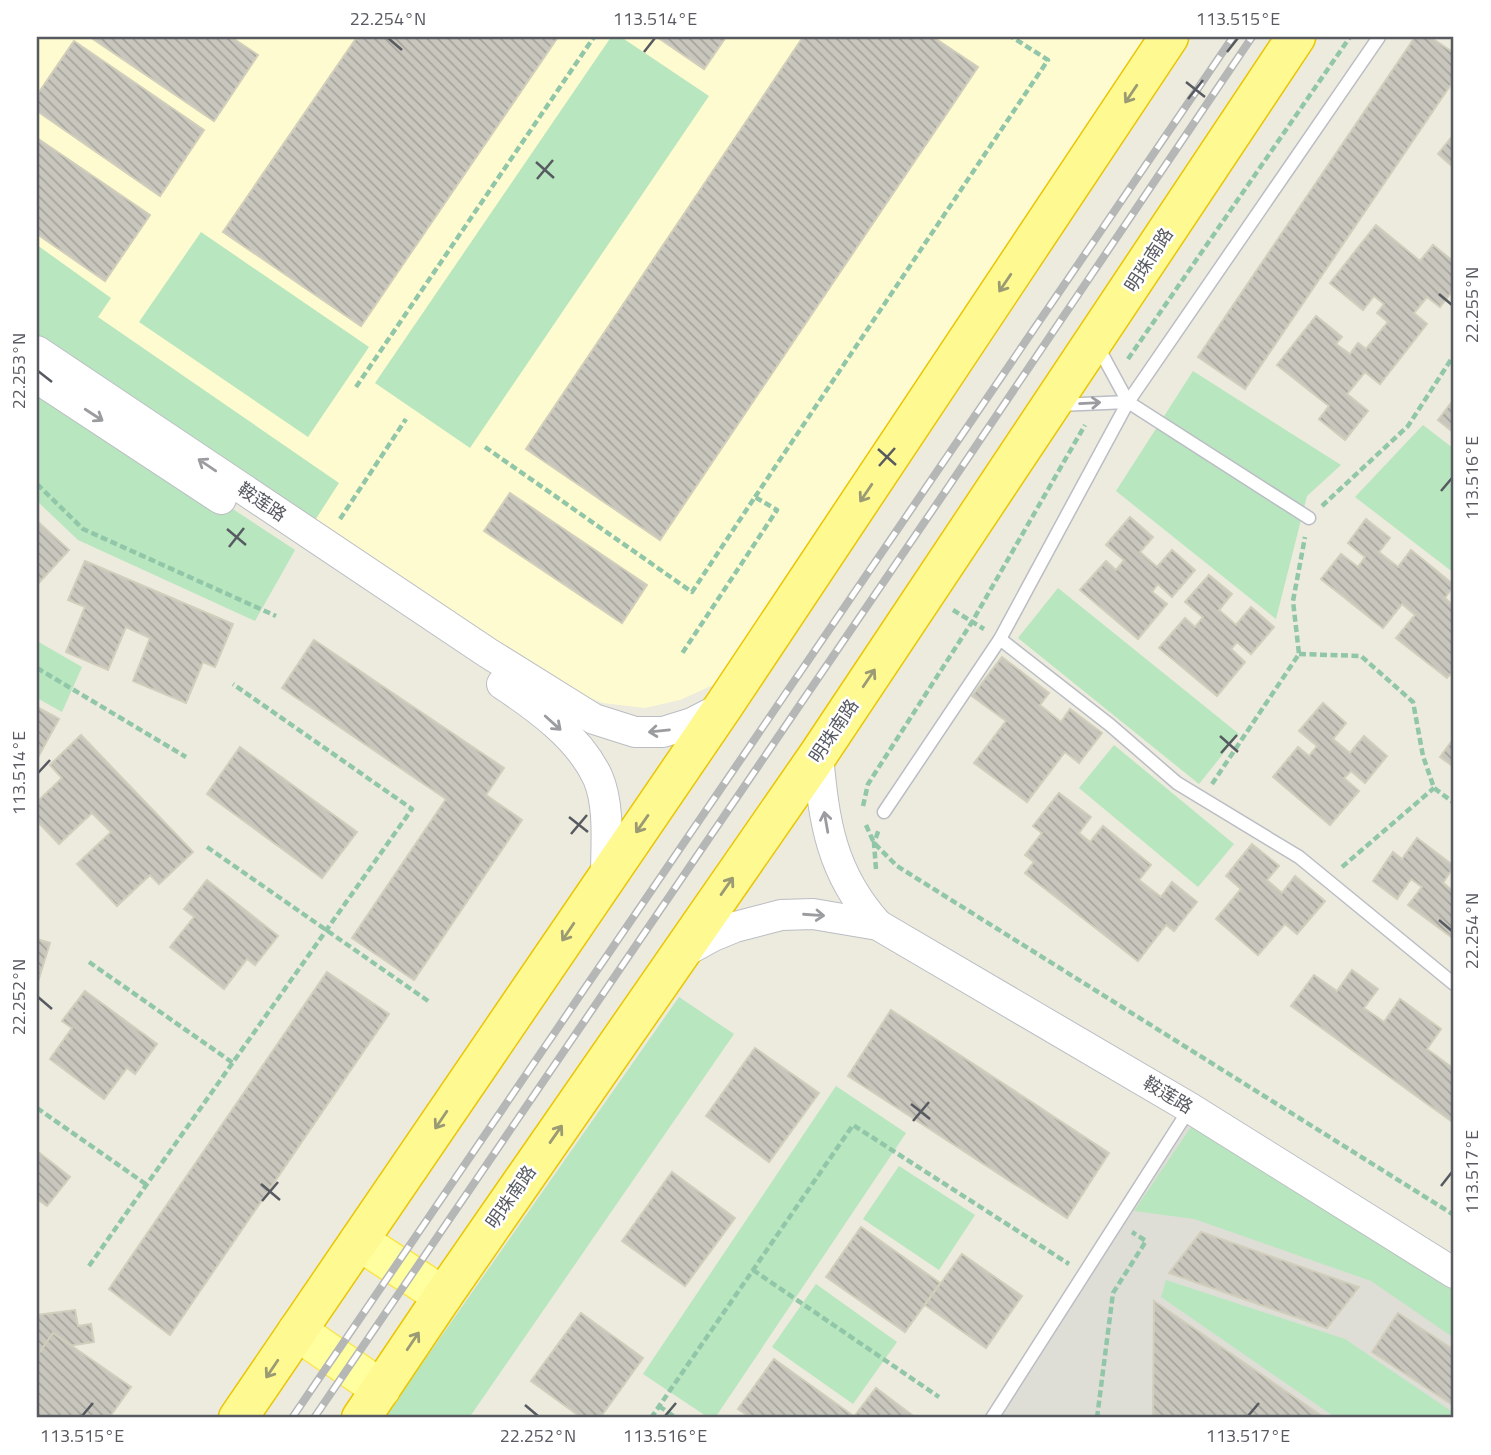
<svg xmlns="http://www.w3.org/2000/svg" width="1491" height="1455" viewBox="0 0 1491 1455" font-family="'Titillium Web','Noto Sans SC',sans-serif">
<style>
.commercial{fill:#fffbd0}
.industrial{fill:#dfded6}
.green{fill:#b8e6bf}
.building{fill:url(#building-back-hatch);stroke:#d1cebc;stroke-width:2}
.lines{fill:none;stroke-linecap:round;stroke-linejoin:round}
.service-casing{stroke:#bbbdc4;stroke-width:15}
.tertiary-casing{stroke:#bbbdc4;stroke-width:32}
.primary-casing{stroke:#fbe548;stroke-width:41}
.trunk-casing{stroke:#eac600;stroke-width:41}
.path{stroke:#91c7a8;stroke-width:4.5;stroke-dasharray:7 3.5;stroke-linecap:butt}
.service{stroke:#fff;stroke-width:12}
.tertiary{stroke:#fff;stroke-width:30}
.primary{stroke:#ffffa0;stroke-width:38}
.trunk{stroke:#fff991;stroke-width:38}
.rail-casing{stroke:#b5b6b6;stroke-width:8}
.rail{stroke:#fff;stroke-width:5;stroke-dasharray:16;stroke-linecap:butt}
.oneway{stroke:#9a9a74}
.oneway2{stroke:#9a9ca0}
.ticks{fill:none;stroke:#575a61;stroke-width:2.5}
.labels{text-anchor:middle;stroke-width:5;stroke-linejoin:round;paint-order:stroke}
.street-label{font-size:18px;fill:#575a61;stroke:#fff}
.neatline{fill:none;stroke:#575a61;stroke-width:2.5}
.ticks-label{font-size:18px;text-anchor:middle;fill:#575a61}
</style>
<defs>
<pattern id="building-back-hatch" width="6" height="6" patternUnits="userSpaceOnUse" patternTransform="scale(1.75)"><rect width="6" height="6" fill="#c9c7bd"/><path d="M-1 5l2 2M0 0l6 6M5-1l2 2" fill="none" stroke="#a6a59d"/></pattern>
</defs>
<rect width="100%" height="100%" fill="#ecebde"/>
<polygon class="commercial" points="37,37 1168,37 744,671 680,700 645,708 603,703 555,685 37,342"/>
<polygon class="industrial" points="1190,1108 1454,1277 1454,1418 992,1418"/>
<g class="green">
<polygon points="611,37 621,37 709,96 470,448 375,383"/>
<polygon points="201,232 369,347 308,437 139,322"/>
<polygon points="37,245 111,298 98,317 339,483 312,525 37,339"/>
<polygon points="1193,371 1341,465 1307,496 1276,619 1116,491"/>
<polygon points="37,380 295,550 255,621 78,540 37,501"/>
<polygon points="1423,425 1454,449 1454,573 1355,497"/>
<polygon points="1058,588 1239,734 1199,784 1018,638"/>
<polygon points="37,641 82,667 62,712 37,698"/>
<polygon points="1114,745 1234,844 1198,887 1079,788"/>
<polygon points="679,997 734,1034 469,1418 384,1418"/>
<polygon points="836,1086 906,1133 715,1418 709,1418 643,1374"/>
<polygon points="1195,1121 1454,1282 1454,1338 1371,1281 1194,1219 1134,1211"/>
<polygon points="899,1166 975,1215 939,1270 863,1219"/>
<polygon points="1166,1280 1345,1339 1454,1413 1454,1418 1336,1418 1161,1297"/>
<polygon points="816,1284 897,1342 853,1404 772,1347"/>
</g>
<g class="building">
<polygon points="90,37 231,37 258,55 214,121"/>
<polygon points="357,37 558,37 361,326 223,232"/>
<polygon points="657,37 726,37 704,69"/>
<polygon points="803,37 933,37 978,67 660,540 526,449"/>
<polygon points="1415,37 1430,37 1454,53 1454,80 1245,389 1198,357"/>
<polygon points="74,41 204,130 160,196 37,111 37,95"/>
<polygon points="1454,134 1454,168 1438,154"/>
<polygon points="37,138 150,215 105,281 37,234"/>
<polygon points="1376,225 1420,261 1433,245 1454,262 1454,289 1440,307 1427,297 1414,313 1427,324 1380,384 1365,372 1347,394 1368,411 1345,440 1319,419 1329,406 1277,365 1316,316 1342,337 1336,344 1350,354 1358,343 1366,349 1388,322 1377,313 1384,304 1374,296 1363,310 1330,283"/>
<polygon points="1454,399 1454,433 1438,420"/>
<polygon points="510,493 647,585 622,623 484,531"/>
<polygon points="1130,517 1153,537 1140,552 1157,567 1172,550 1195,570 1172,597 1158,584 1152,592 1167,604 1138,639 1080,590 1106,561 1116,570 1124,560 1106,545"/>
<polygon points="1366,519 1390,538 1379,552 1398,567 1411,550 1454,585 1445,598 1454,606 1454,670 1447,678 1396,638 1415,615 1402,604 1383,628 1321,579 1341,554 1358,567 1365,557 1348,543"/>
<polygon points="37,521 69,550 37,585"/>
<polygon points="85,561 233,624 215,667 203,662 186,703 133,681 150,638 126,627 108,670 66,652 85,607 68,600"/>
<polygon points="1209,575 1232,594 1219,610 1236,625 1251,607 1274,627 1251,654 1237,642 1231,649 1245,662 1217,696 1159,648 1185,618 1195,627 1203,617 1185,602"/>
<polygon points="314,640 504,768 486,795 522,820 414,980 352,938 446,799 282,688"/>
<polygon points="1002,657 1049,693 1040,705 1061,722 1070,709 1102,733 1079,763 1065,752 1027,802 974,763 1006,721 972,696"/>
<polygon points="1323,703 1346,723 1333,739 1350,753 1364,736 1387,756 1365,783 1351,771 1344,778 1359,791 1330,825 1273,777 1298,747 1309,756 1317,746 1299,731"/>
<polygon points="37,707 59,719 37,759"/>
<polygon points="81,735 193,852 159,884 150,875 117,906 77,864 111,832 92,813 59,844 37,821 37,802 62,778 50,765"/>
<polygon points="1454,738 1454,767 1440,757"/>
<polygon points="240,747 357,832 322,878 207,794"/>
<polygon points="1059,793 1091,817 1079,833 1090,842 1103,826 1151,865 1139,880 1161,897 1172,882 1197,902 1174,931 1166,925 1138,961 1025,873 1034,862 1025,855 1042,833 1033,826"/>
<polygon points="1417,838 1454,866 1443,883 1454,892 1454,939 1408,905 1422,887 1411,879 1397,899 1373,881 1393,852 1402,859"/>
<polygon points="1252,844 1279,866 1267,880 1282,893 1295,876 1325,901 1297,934 1285,924 1258,955 1216,919 1241,889 1226,876"/>
<polygon points="207,880 278,936 255,965 247,959 224,989 170,947 194,917 184,909"/>
<polygon points="37,939 50,943 37,985"/>
<polygon points="1352,970 1378,989 1364,1008 1384,1022 1400,999 1441,1029 1427,1049 1454,1069 1454,1123 1291,1006 1314,975 1337,991"/>
<polygon points="327,972 389,1014 170,1335 109,1289"/>
<polygon points="85,991 157,1044 135,1074 127,1068 104,1099 50,1059 72,1028 62,1021"/>
<polygon points="891,1010 1109,1153 1067,1218 848,1076"/>
<polygon points="755,1048 819,1093 769,1162 706,1116"/>
<polygon points="37,1151 70,1177 47,1206 38,1200 37,1202"/>
<polygon points="672,1172 735,1218 685,1286 622,1241"/>
<polygon points="861,1227 940,1283 905,1332 826,1277"/>
<polygon points="1201,1232 1359,1287 1327,1328 1169,1273"/>
<polygon points="962,1254 1022,1296 986,1348 925,1305"/>
<polygon points="1154,1301 1325,1418 1153,1418"/>
<polygon points="75,1310 78,1326 91,1324 94,1342 62,1347 64,1364 83,1362 87,1386 75,1388 77,1399 37,1404 37,1315"/>
<polygon points="581,1313 643,1358 600,1418 582,1418 531,1381"/>
<polygon points="1398,1313 1454,1350 1454,1406 1372,1352"/>
<polygon points="53,1333 131,1387 109,1418 37,1418 37,1356"/>
<polygon points="774,1359 855,1417 751,1418 738,1409"/>
<polygon points="876,1388 916,1418 853,1418"/>
</g>
<g class="lines">
<defs>
<g id="service">
<polyline points="1097,345 1128,402 1309,518"/>
<polyline points="1059,405 1128,402"/>
<polyline points="1000,639 1110,725 1177,783 1299,857 1454,984"/>
<polyline points="884,812 1000,639 1128,402 1379,37"/>
<polyline points="992,1418 1190,1108"/>
</g>
<g id="tertiary">
<polyline points="37,351 488,653 594,719 635,732 663,732 692,723 723,707"/>
<polyline points="37,378 221,499"/>
<path d="M502 684C537 707 580 738 598 778 610 806 606 846 606 875"/>
<path d="M818 755C824 822 831 873 878 925"/>
<polyline points="682,953 713,936 735,927 781,915 813,914 878,925 1190,1108 1454,1273"/>
</g>
<g id="primary">
<polyline points="359,1241 443,1296"/>
<polyline points="297,1331 381,1389"/>
</g>
<g id="trunk">
<polyline points="238,1418 723,707 1169,37"/>
<polyline points="361,1418 443,1296 818,755 1296,37"/>
</g>
</defs>
<use href="#service" class="service-casing"/>
<use href="#tertiary" class="tertiary-casing"/>
<use href="#primary" class="primary-casing"/>
<use href="#trunk" class="trunk-casing"/>
<g class="path">
<polyline points="1128,359 1350,37"/>
<polyline points="356,387 594,37"/>
<polyline points="485,447 692,592 755,497 777,510 681,655"/>
<polyline points="37,484 83,529 276,616"/>
<polyline points="755,497 1048,60 1012,37"/>
<polyline points="1322,506 1408,426 1454,355"/>
<polyline points="340,519 406,419"/>
<polyline points="953,610 984,629"/>
<polyline points="1299,654 1361,656 1413,702 1423,756 1434,788 1454,803"/>
<polyline points="37,668 186,757"/>
<polyline points="1212,784 1299,654 1293,601 1305,537"/>
<polyline points="863,806 868,784 972,622 1085,425"/>
<polyline points="866,825 874,843 897,866 1454,1215"/>
<polyline points="207,847 431,1003"/>
<polyline points="1342,867 1434,788"/>
<polyline points="876,869 874,843 879,829"/>
<polyline points="89,962 233,1063"/>
<polyline points="37,1108 147,1185"/>
<polyline points="89,1266 412,809 233,684"/>
<polyline points="753,1270 939,1397"/>
<polyline points="659,1406 676,1418"/>
<polyline points="651,1418 853,1125 1069,1264"/>
<polyline points="1097,1418 1113,1293 1146,1241 1132,1232"/>
</g>
<use href="#service" class="service"/>
<use href="#tertiary" class="tertiary"/>
<use href="#primary" class="primary"/>
<use href="#trunk" class="trunk"/>
<defs>
<g id="rail">
<polyline points="292,1418 1233,37"/>
<polyline points="314,1418 949,486 1252,37"/>
</g>
</defs>
<use href="#rail" class="rail-casing"/>
<use href="#rail" class="rail"/>
</g>
<defs><path id="oneway-shaft" d="M-6 0H5M1.5-3L5.5 0L1.5 3" fill="none" stroke-width="1.6" stroke-linecap="round" stroke-linejoin="round" transform="scale(1.75)"/></defs>
<g class="oneway">
<use href="#oneway-shaft" transform="translate(1131 94) rotate(124)"/>
<use href="#oneway-shaft" transform="translate(1005 283) rotate(124)"/>
<use href="#oneway-shaft" transform="translate(866 493) rotate(124)"/>
<use href="#oneway-shaft" transform="translate(869 678) rotate(-56)"/>
<use href="#oneway-shaft" transform="translate(642 824) rotate(125)"/>
<use href="#oneway-shaft" transform="translate(727 886) rotate(-55)"/>
<use href="#oneway-shaft" transform="translate(568 932) rotate(124)"/>
<use href="#oneway-shaft" transform="translate(441 1120) rotate(124)"/>
<use href="#oneway-shaft" transform="translate(556 1134) rotate(-55)"/>
<use href="#oneway-shaft" transform="translate(413 1341) rotate(-56)"/>
<use href="#oneway-shaft" transform="translate(272 1369) rotate(124)"/>
</g>
<g class="oneway2">
<use href="#oneway-shaft" transform="translate(1090 403) rotate(-3)"/>
<use href="#oneway-shaft" transform="translate(94 415) rotate(33)"/>
<use href="#oneway-shaft" transform="translate(207 465) rotate(-146)"/>
<use href="#oneway-shaft" transform="translate(553 723) rotate(42)"/>
<use href="#oneway-shaft" transform="translate(659 731) rotate(174)"/>
<use href="#oneway-shaft" transform="translate(826 822) rotate(-100)"/>
<use href="#oneway-shaft" transform="translate(814 915) rotate(4)"/>
</g>
<path class="ticks" d="M388 38 402 50M644 52 655 38M1227 52 1238 38M1186 82 1205 97M1188 99 1203 80M536 162 554 178M537 179 553 160M1439 294 1452 305M38 371 52 382M878 449 896 465M879 466 895 448M1441 491 1452 478M227 529 246 545M229 547 244 528M1220 736 1238 752M1221 753 1237 735M38 773 50 760M569 817 588 832M571 834 587 815M1439 920 1452 931M38 997 52 1009M911 1104 930 1119M913 1121 929 1102M261 1184 280 1200M1441 1186 1452 1172M262 1201 278 1182M525 1405 538 1416M82 1416 93 1403M665 1416 676 1403M1248 1416 1259 1403"/>
<g class="labels">
<g class="street-label">
<text transform="translate(1149 260) rotate(-57)" y="6">明珠南路</text>
<text transform="translate(262 502) rotate(34)" y="6">鞍莲路</text>
<text transform="translate(834 731) rotate(-56)" y="6">明珠南路</text>
<text transform="translate(1168 1095) rotate(31)" y="6">鞍莲路</text>
<text transform="translate(511 1197) rotate(-55)" y="6">明珠南路</text>
</g>
</g>
<rect width="1491" height="1455" fill="none" stroke="#ffffff" stroke-width="77"/>
<rect x="38" y="38" width="1414" height="1378" class="neatline"/>
<g class="ticks-label">
<text x="388" y="25">22.254°N</text>
<text x="655" y="25">113.514°E</text>
<text x="1238" y="25">113.515°E</text>
<text transform="translate(1472 305) rotate(-90)" y="6">22.255°N</text>
<text transform="translate(19 371) rotate(-90)" y="6">22.253°N</text>
<text transform="translate(1472 478) rotate(-90)" y="6">113.516°E</text>
<text transform="translate(19 773) rotate(-90)" y="6">113.514°E</text>
<text transform="translate(1472 931) rotate(-90)" y="6">22.254°N</text>
<text transform="translate(19 997) rotate(-90)" y="6">22.252°N</text>
<text transform="translate(1472 1172) rotate(-90)" y="6">113.517°E</text>
<text x="82" y="1442">113.515°E</text>
<text x="538" y="1442">22.252°N</text>
<text x="665" y="1442">113.516°E</text>
<text x="1248" y="1442">113.517°E</text>
</g>
</svg>
